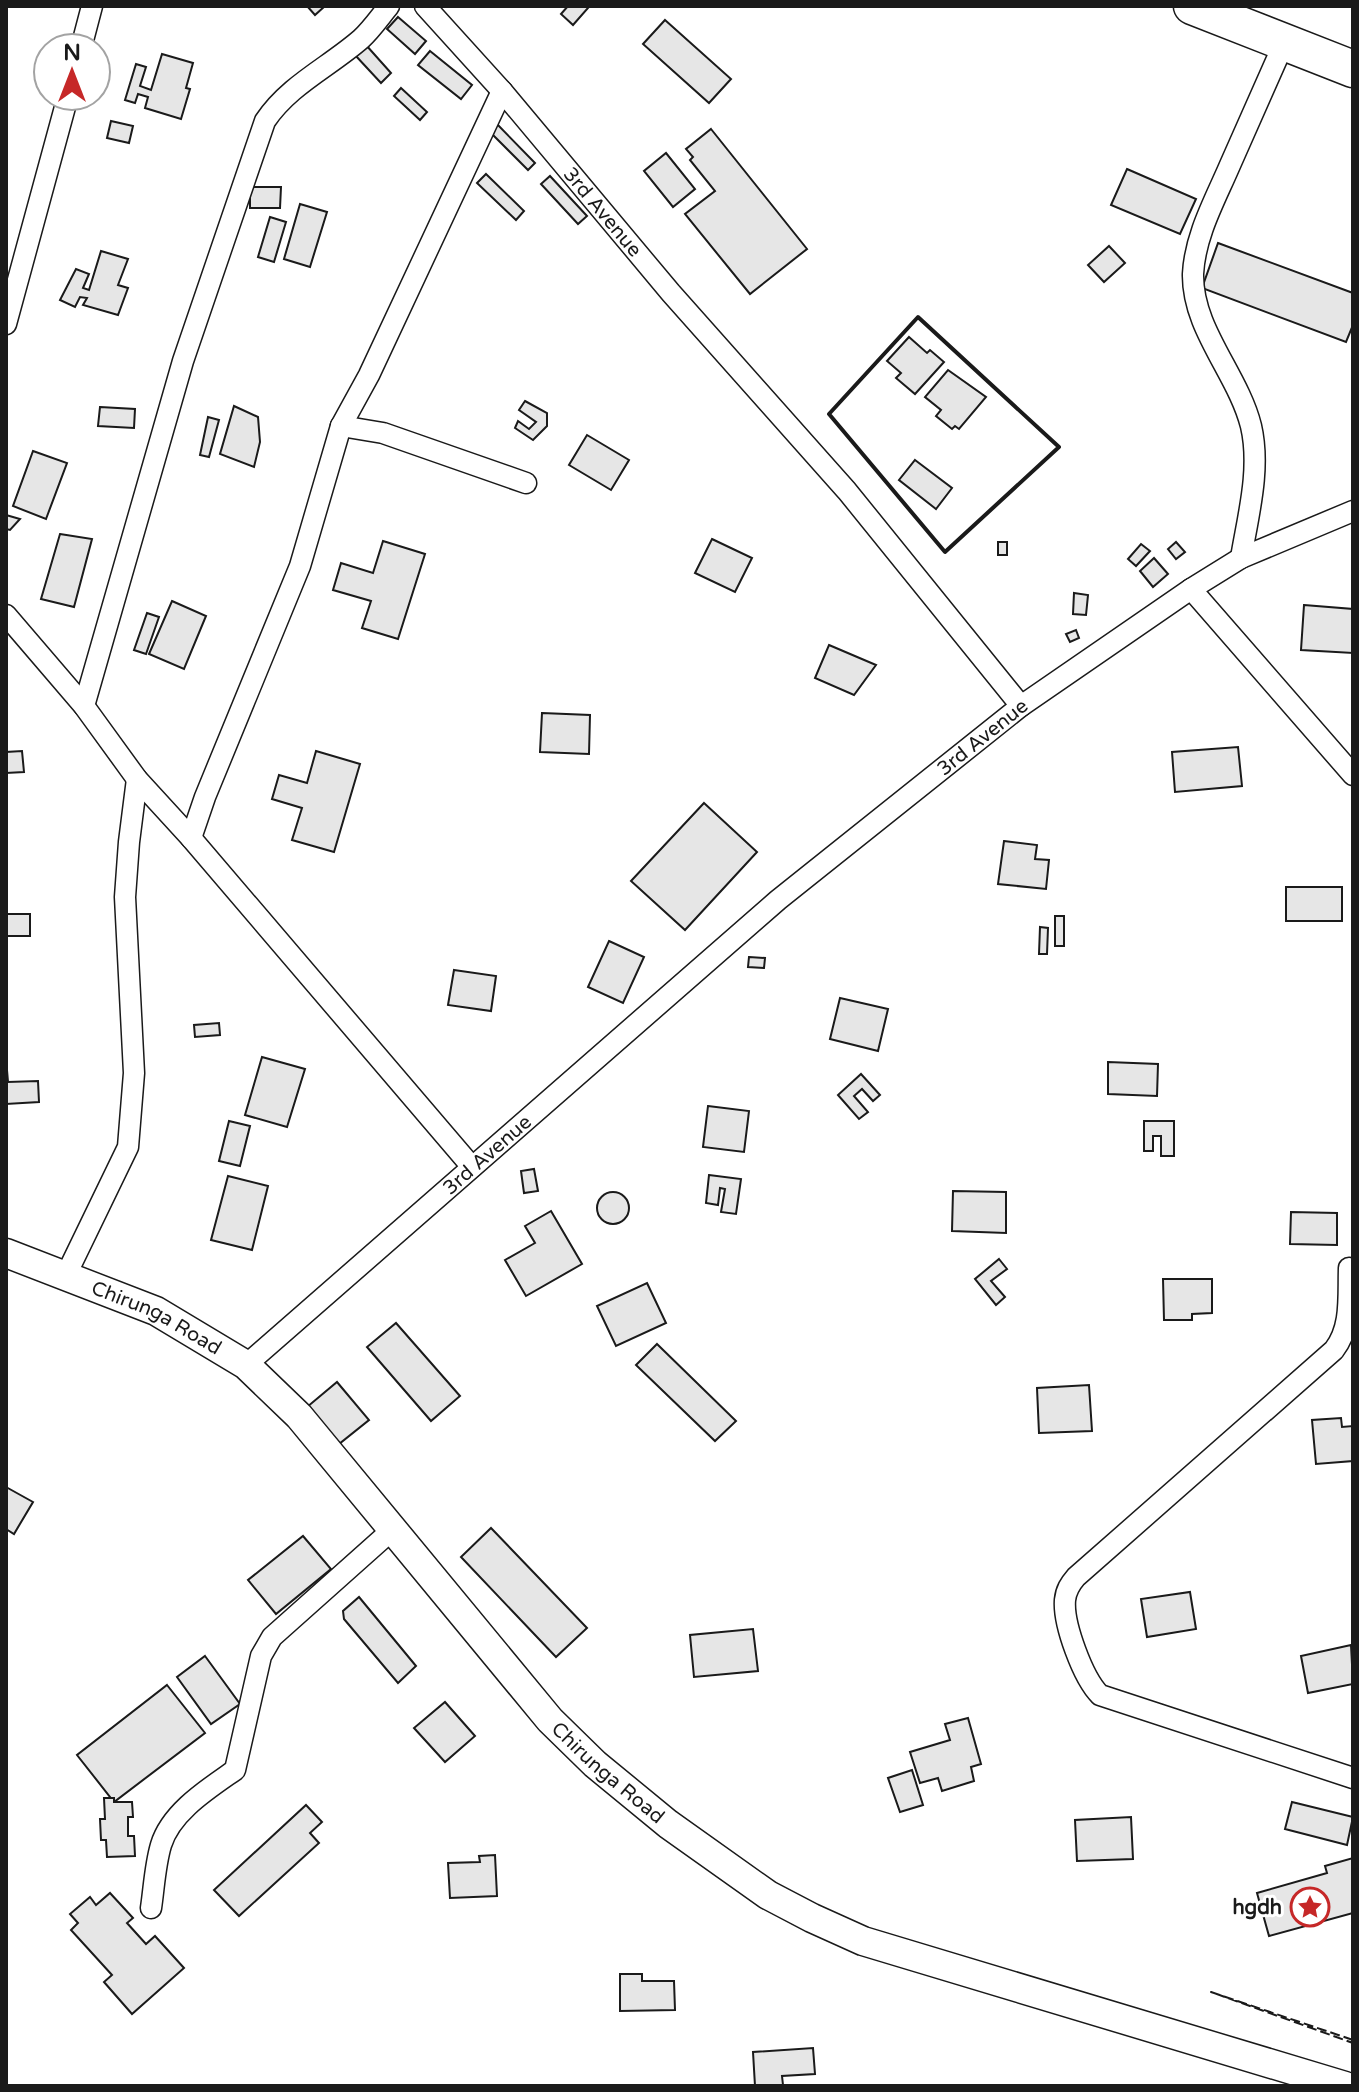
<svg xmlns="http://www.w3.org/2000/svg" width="1359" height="2092" viewBox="0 0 1359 2092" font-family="'Varela Round',sans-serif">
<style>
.building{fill:#e6e6e6;stroke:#1a1a1a;stroke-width:2}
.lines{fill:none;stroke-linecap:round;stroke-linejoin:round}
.street-casing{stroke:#1a1a1a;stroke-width:23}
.secondary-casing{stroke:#1a1a1a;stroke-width:31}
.highway-casing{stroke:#1a1a1a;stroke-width:39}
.street{stroke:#fff;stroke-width:20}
.secondary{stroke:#fff;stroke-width:28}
.highway{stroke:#fff;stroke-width:36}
.fence{stroke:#1a1a1a;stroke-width:2;stroke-dasharray:10 4;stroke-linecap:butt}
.wall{stroke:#1a1a1a;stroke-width:4}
.labels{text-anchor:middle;stroke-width:6;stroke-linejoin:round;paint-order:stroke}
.street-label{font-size:20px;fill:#1a1a1a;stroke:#fff}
.poi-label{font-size:20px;font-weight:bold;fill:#1a1a1a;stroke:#fff;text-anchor:end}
</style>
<rect width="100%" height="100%" fill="#fff"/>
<g class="building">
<polygon points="307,6 325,6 315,15"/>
<polygon points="568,6 585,6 588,8 573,25 561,14"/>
<polygon points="398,17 426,41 415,54 387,29"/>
<polygon points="665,20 731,79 709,103 643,44"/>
<polygon points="366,45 391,73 381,83 355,55"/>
<polygon points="430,51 472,85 461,99 418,65"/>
<polygon points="162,54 193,63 186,88 190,89 181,119 145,108 148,97 138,94 135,103 125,100 136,64 146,67 140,86 151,90"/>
<polygon points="401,88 427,112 420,120 394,96"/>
<polygon points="111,121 133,126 129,143 107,138"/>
<polygon points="496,123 535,163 528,170 488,130"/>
<polygon points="711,129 807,249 750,294 685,214 715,191 690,160 693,157 686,149"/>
<polygon points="666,153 695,189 673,207 644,171"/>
<polygon points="1127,169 1196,199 1180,234 1111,205"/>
<polygon points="486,174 524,211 516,220 477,183"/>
<polygon points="550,176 587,216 578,224 541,184"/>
<polygon points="250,187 281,187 280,208 250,208"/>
<polygon points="300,204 327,212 310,267 284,259"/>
<polygon points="270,217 286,222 274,262 258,257"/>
<polygon points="1218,243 1353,293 1353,325 1346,342 1202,288"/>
<polygon points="1109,246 1125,263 1104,282 1088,265"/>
<polygon points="101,251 128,259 118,285 128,288 118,315 83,305 87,298 80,297 75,307 60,300 76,269 89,274 83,288 89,290"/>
<polygon points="909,337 927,353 930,350 944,362 915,394 896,378 901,373 887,361"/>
<polygon points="948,370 986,397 959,429 955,426 952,429 936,416 941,410 925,397"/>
<polygon points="525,401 547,413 547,426 533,440 515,428 518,421 529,429 536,422 519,410"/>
<polygon points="234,406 258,417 260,442 254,467 220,454"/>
<polygon points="100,407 135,409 134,428 98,426"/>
<polygon points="208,417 219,420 209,457 200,455"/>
<polygon points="587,435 629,460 611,490 569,465"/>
<polygon points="33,451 67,463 46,519 13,506"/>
<polygon points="915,460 952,488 936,509 899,480"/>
<polygon points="6,515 20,519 10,530 6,529"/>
<polygon points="60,534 92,539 74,607 41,599"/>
<polygon points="712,539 752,558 735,592 695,573"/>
<polygon points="383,541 425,554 398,639 362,628 371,601 333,590 341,563 373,573"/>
<rect x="998" y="542" width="9" height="13"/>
<polygon points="1176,542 1185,552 1176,559 1168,549"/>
<polygon points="1141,544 1150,551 1136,566 1128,559"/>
<polygon points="1154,558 1168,574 1153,587 1140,571"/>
<polygon points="1074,593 1088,595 1086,615 1073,614"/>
<polygon points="172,601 206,616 184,669 149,654"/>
<polygon points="1304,605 1353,609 1353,653 1301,650"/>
<polygon points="147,613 159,617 146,654 134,650"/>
<polygon points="1076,630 1079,638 1070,642 1066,634"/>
<polygon points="829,645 876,665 854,695 815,678"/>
<polygon points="542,713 590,715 589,754 540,752"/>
<polygon points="1238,747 1242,786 1175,792 1172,752"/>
<polygon points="22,751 24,772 6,773 6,752"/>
<polygon points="316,751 360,764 334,852 292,840 302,808 272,799 279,775 307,783"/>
<polygon points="704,803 757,852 685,930 631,881"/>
<polygon points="1004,841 1037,845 1035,859 1049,860 1046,889 998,884"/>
<rect x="1286" y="887" width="56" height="34"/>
<rect x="6" y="914" width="24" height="22"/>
<rect x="1055" y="916" width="9" height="30"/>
<polygon points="1040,927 1048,928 1047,954 1039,954"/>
<polygon points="609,941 644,957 623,1003 588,987"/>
<polygon points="749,957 765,958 764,968 748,967"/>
<polygon points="454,970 496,976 491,1011 448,1005"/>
<polygon points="840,998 888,1009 878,1051 830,1039"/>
<polygon points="219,1023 220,1035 195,1037 194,1025"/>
<polygon points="262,1057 305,1069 287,1127 245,1115"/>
<polygon points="6,1058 8,1082 38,1081 39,1102 6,1104"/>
<polygon points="1108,1062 1158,1064 1157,1096 1108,1094"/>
<polygon points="861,1074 880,1095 873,1101 862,1089 854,1096 868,1112 859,1119 838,1095"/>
<polygon points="708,1106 749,1111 744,1152 703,1147"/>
<polygon points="229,1121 250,1126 240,1166 219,1161"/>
<polygon points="1144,1121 1174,1121 1174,1156 1161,1156 1161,1136 1153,1136 1153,1151 1144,1151"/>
<polygon points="534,1169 538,1191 524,1193 521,1171"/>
<polygon points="709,1175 741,1179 736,1214 721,1212 725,1189 720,1188 718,1205 706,1203"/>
<polygon points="228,1176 268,1186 252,1250 211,1240"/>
<polygon points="953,1191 1006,1192 1006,1233 952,1231"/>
<circle cx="613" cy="1208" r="16"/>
<polygon points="551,1211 582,1264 526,1296 505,1260 535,1243 525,1226"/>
<polygon points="1291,1212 1337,1213 1337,1245 1290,1244"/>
<polygon points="999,1259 1007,1269 991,1281 1005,1297 996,1305 975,1279"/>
<polygon points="1163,1279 1212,1279 1212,1313 1192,1314 1192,1320 1164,1320"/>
<polygon points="647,1283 666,1323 616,1346 597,1306"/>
<polygon points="396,1323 460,1396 431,1421 367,1347"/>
<polygon points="657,1344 736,1421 715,1441 636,1365"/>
<polygon points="337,1382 369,1420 339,1444 307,1407"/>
<polygon points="1089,1385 1092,1431 1039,1433 1037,1388"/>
<polygon points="1341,1418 1342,1427 1353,1426 1353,1461 1316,1464 1312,1420"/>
<polygon points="6,1487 33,1502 14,1534 6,1529"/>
<polygon points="491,1528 587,1628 556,1657 461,1557"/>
<polygon points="303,1536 331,1569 276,1614 248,1580"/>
<polygon points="1190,1592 1196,1629 1147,1637 1141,1599"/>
<polygon points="359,1597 416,1666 398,1683 344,1619 343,1611"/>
<polygon points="753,1629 758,1671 694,1677 690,1635"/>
<polygon points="1351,1645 1353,1684 1308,1693 1301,1656"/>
<polygon points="205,1656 240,1704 211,1724 177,1677"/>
<polygon points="167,1685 205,1733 114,1802 77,1755"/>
<polygon points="445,1702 475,1736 445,1762 414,1728"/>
<polygon points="968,1718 981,1764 971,1767 974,1781 942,1791 938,1778 920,1783 910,1752 950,1740 945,1724"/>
<polygon points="912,1770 923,1805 900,1812 888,1778"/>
<polygon points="104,1798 114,1798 114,1802 132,1802 133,1817 128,1817 128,1836 134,1836 135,1856 107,1857 106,1840 101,1840 100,1819 105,1819"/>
<polygon points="1292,1802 1353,1817 1347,1845 1285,1829"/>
<polygon points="306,1805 322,1822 310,1833 319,1843 239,1916 214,1890"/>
<polygon points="1131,1817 1133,1859 1077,1861 1075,1820"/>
<polygon points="495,1855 497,1896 450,1898 448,1863 480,1862 479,1856"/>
<polygon points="1353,1858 1353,1913 1269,1936 1257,1893 1327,1873 1325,1866"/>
<polygon points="110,1893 133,1918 127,1923 146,1944 155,1936 184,1968 132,2014 104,1982 112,1975 71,1930 78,1923 70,1914 90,1897 96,1905"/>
<polygon points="620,1974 642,1974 642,1981 674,1981 675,2010 620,2011"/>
<polygon points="813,2048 815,2074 782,2076 783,2085 755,2086 753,2052"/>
</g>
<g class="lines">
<defs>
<g id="street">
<path id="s1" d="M425 6 502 91 671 293 847 491 1021 706"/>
<polyline points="81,48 92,6"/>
<polyline points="6,324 68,96"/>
<polyline points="341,426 383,433 526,483"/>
<path d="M1241 558C1248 516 1261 469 1251 426 1238 374 1192 329 1193 274 1195 235 1215 200 1230 165 1248 125 1266 84 1284 43"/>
<polyline points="1191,589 1353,775"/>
<polyline points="6,615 84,706 137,779 191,838 472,1167"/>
<path d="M84 706 183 361 265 121C289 85 329 67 361 39 371 30 380 17 389 6"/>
<polyline points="191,838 205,797 300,566 341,426 369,375 502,91"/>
<path d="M1349 1268C1348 1296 1352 1327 1334 1350L1076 1577C1070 1584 1066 1590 1065 1600 1063 1624 1083 1678 1100 1695L1353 1778"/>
<polyline points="66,1275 128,1147 134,1073 125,897 129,842 137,779"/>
<path id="s2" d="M246 1365 778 900 1021 706 1191 589 1241 558 1353 511"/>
<path d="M151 1908C154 1888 155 1865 161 1845 171 1812 208 1789 235 1770L261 1656 272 1637 392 1530"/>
</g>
<g id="secondary">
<path id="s3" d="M6 1253 156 1311 246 1365 299 1416 550 1720 595 1764 668 1824 768 1895 812 1918 863 1941 1345 2086"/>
</g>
<polyline id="highway" points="1192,6 1353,69"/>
</defs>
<use href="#street" class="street-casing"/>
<use href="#secondary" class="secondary-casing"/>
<use href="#highway" class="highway-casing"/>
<use href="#street" class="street"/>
<use href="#secondary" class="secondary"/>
<use href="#highway" class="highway"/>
<polyline class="fence" points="1353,2040 1211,1992 1353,2043"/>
<polygon class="wall" points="918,317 1059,447 945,552 829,414"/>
</g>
<defs>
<symbol id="sight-ring" viewBox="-11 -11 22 22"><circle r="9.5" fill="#fff" stroke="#c62828" stroke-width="1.5"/><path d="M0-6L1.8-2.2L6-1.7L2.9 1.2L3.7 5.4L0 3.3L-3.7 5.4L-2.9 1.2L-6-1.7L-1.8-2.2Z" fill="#c62828"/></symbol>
</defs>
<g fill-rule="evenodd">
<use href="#sight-ring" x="1288" y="1885" width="44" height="44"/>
</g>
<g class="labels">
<g class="street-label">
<text dy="7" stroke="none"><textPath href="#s1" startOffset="272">3rd Avenue</textPath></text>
<text dy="7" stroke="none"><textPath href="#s2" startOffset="968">3rd Avenue</textPath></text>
<text dy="7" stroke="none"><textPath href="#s2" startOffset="320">3rd Avenue</textPath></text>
<text dy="7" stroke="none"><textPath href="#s3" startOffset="164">Chirunga Road</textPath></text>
<text dy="7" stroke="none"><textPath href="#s3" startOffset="812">Chirunga Road</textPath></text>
</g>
<g class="poi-label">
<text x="1282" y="1914">hgdh</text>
</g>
</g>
<rect width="1359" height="2092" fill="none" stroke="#1a1a1a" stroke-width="16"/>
<g transform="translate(72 72)"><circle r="38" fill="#ffffff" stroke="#a3a3a3" stroke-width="2"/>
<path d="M0-6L14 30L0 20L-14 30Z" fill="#c62828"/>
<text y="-12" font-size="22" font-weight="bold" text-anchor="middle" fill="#1a1a1a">N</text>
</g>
</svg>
